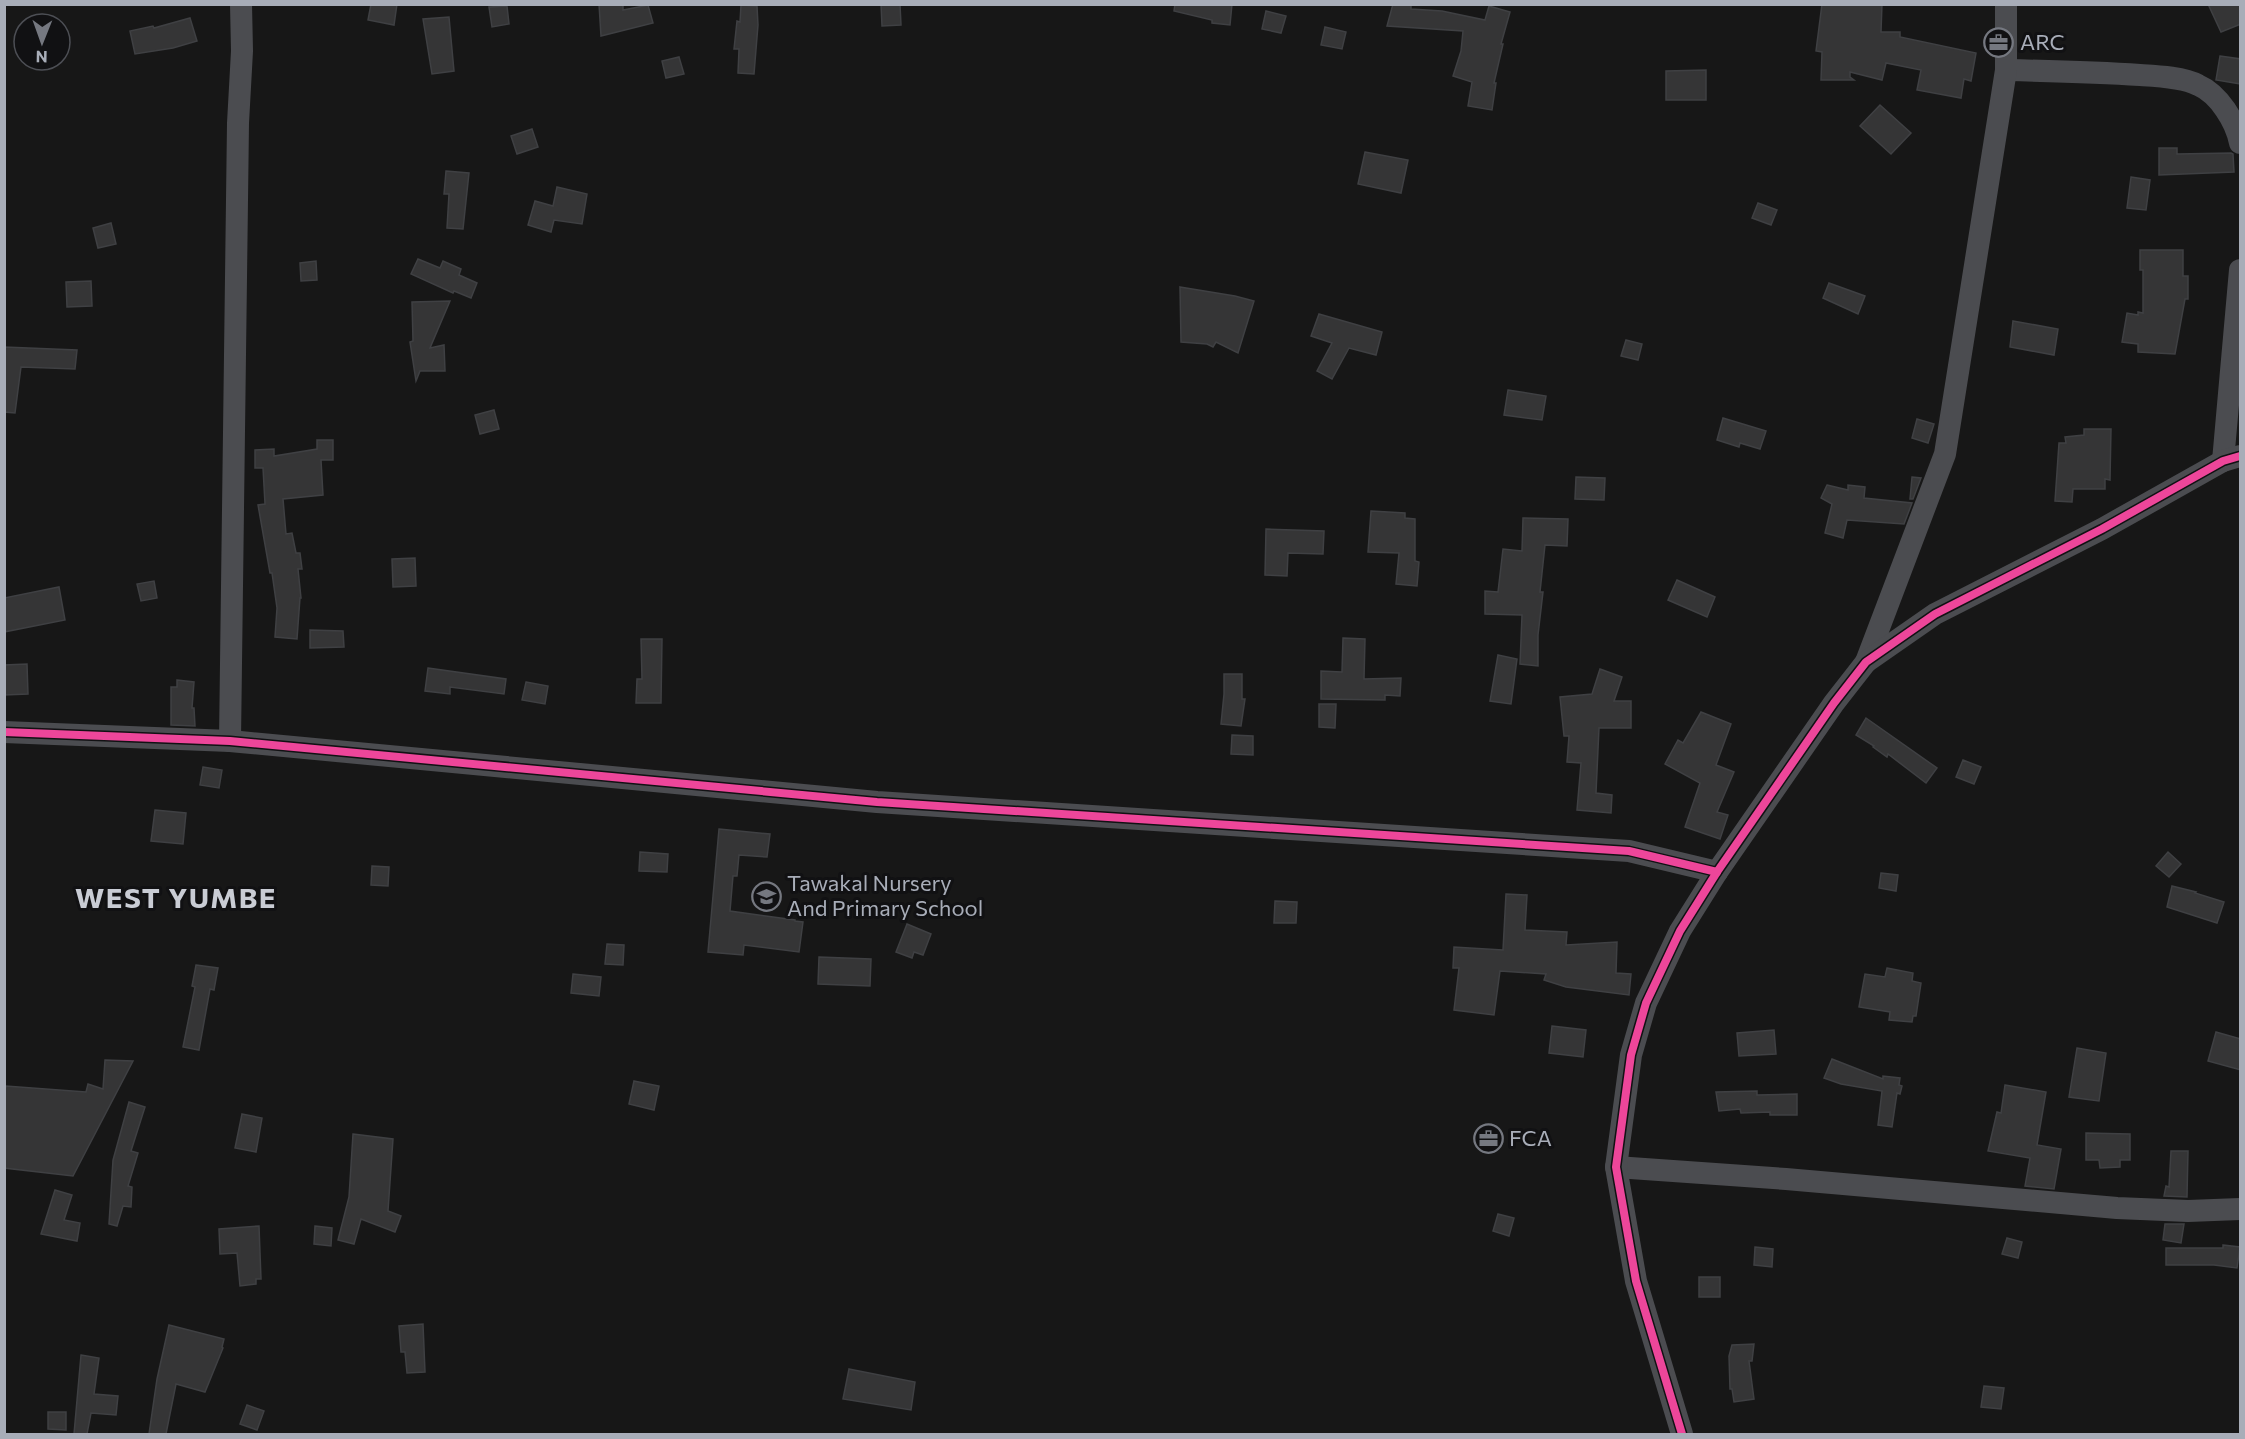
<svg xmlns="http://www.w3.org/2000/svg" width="2245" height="1439" viewBox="0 0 2245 1439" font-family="Commissioner,sans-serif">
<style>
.building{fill:#353536;stroke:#3f4043;stroke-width:1.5}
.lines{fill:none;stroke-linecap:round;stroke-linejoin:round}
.minor{stroke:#4b4c50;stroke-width:22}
.cycleway-casing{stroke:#111113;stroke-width:11}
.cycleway{stroke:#ed469a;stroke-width:8}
.labels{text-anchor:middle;stroke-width:6;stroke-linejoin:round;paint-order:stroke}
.poi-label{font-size:22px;fill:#a8adb8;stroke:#111113;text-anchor:start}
.district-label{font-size:28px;font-weight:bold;letter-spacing:1.5px;fill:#c9ccd4;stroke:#111113}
</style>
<rect width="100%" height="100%" fill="#171717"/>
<g class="building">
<polygon points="371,4 397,4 394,25 368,20"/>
<polygon points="599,4 623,4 623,10 648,5 653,23 601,36"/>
<polygon points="881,4 900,4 901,25 882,26"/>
<polygon points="1175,4 1232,4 1230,25 1212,23 1212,20 1174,11"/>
<polygon points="1393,4 1411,4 1411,9 1442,11 1485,20 1489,6 1510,12 1501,44 1503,44 1494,83 1496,83 1492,110 1468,106 1472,82 1453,76 1461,51 1463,31 1387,26"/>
<polygon points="1822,4 1882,4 1881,32 1900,32 1900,37 1976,53 1971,81 1964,79 1961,98 1917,90 1921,70 1886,63 1882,80 1850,72 1850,77 1854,80 1821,80 1822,52 1816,51"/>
<polygon points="2208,4 2241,4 2241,24 2221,32"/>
<polygon points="741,5 757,6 758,25 754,74 738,73 739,49 734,49 737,21 740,22"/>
<polygon points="507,6 509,24 492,27 489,7"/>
<polygon points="1266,11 1286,16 1281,33 1262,29"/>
<polygon points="449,17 454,71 432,74 423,19"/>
<polygon points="190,18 197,41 173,48 135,54 130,31 153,26 154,28"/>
<polygon points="1325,27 1346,32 1342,49 1321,45"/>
<polygon points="2220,56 2241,59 2241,84 2216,80"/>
<polygon points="679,57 684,74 666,78 662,61"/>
<polygon points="1706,70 1706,100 1666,100 1666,71"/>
<polygon points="1880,105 1911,133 1891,154 1860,126"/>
<polygon points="532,129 538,147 517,154 511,136"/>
<polygon points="2159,148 2177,148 2177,154 2231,153 2233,154 2234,172 2159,175"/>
<polygon points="1365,152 1408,160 1401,193 1358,184"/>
<polygon points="446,171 469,173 463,229 447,228 449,194 444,194"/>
<polygon points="2131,177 2150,180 2146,210 2127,208"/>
<polygon points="557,187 587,194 582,224 554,220 551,232 528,225 535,201 553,206"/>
<polygon points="1758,203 1777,210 1771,225 1752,218"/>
<polygon points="111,223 116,244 98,248 93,228"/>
<polygon points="2140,250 2183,250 2183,276 2188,276 2188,299 2185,299 2175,354 2138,352 2138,344 2122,342 2127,313 2138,315 2138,312 2143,313 2143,270 2140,270"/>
<polygon points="418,259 440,268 443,261 461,269 459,275 477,283 471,298 454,291 453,293 411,274"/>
<polygon points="316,261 317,280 301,281 300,263"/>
<polygon points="91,281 92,306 67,307 66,282"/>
<polygon points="1829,283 1865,296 1858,314 1823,298"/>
<polygon points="1180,287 1235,296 1254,301 1238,353 1216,342 1213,347 1207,344 1181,342"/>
<polygon points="450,301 430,348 444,345 445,371 420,371 416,381 410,342 413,341 412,302"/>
<polygon points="1319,314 1382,332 1376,355 1349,348 1332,379 1317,371 1332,343 1311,336"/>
<polygon points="2013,321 2058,329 2054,355 2010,347"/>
<polygon points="1626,340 1642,344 1638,360 1621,356"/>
<polygon points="4,347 77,350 75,369 21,367 15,413 4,412"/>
<polygon points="1508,390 1546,396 1542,420 1504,415"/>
<polygon points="494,410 499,429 480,434 475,415"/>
<polygon points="1723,418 1766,431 1760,449 1740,443 1739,447 1717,440"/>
<polygon points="1917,419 1934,424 1928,443 1912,438"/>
<polygon points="2084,429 2111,429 2110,480 2105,479 2105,489 2073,489 2072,502 2055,501 2059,443 2066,443 2065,437 2084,435"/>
<polygon points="317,440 333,440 333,460 321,460 323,495 283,499 286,534 292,533 296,553 300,553 302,569 298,569 301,598 300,598 297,639 275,637 277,608 272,573 270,573 258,505 265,504 263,468 255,468 255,450 274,449 274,456 317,449"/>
<polygon points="1576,477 1605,478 1604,500 1575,499"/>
<polygon points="1912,477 1921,478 1913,499 1910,499"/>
<polygon points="1827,485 1848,490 1848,485 1865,487 1864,498 1912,503 1904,524 1847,520 1843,538 1825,533 1832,504 1821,498"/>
<polygon points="1371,511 1405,513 1405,518 1415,519 1415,561 1419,562 1417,586 1396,584 1399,553 1368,552"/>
<polygon points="1523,518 1568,519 1567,546 1545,545 1540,592 1543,592 1538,635 1538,666 1520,664 1522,615 1485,614 1485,591 1498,592 1503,549 1522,551"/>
<polygon points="1266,529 1324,531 1323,554 1288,553 1287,576 1265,575"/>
<polygon points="415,558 416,586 393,587 392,559"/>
<polygon points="1677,580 1715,597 1707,617 1668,600"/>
<polygon points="154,581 157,598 141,601 137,584"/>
<polygon points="59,587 65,620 4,632 4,598"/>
<polygon points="310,630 343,631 344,647 310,648"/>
<polygon points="1343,638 1365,639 1364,679 1401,678 1400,696 1385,695 1385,700 1321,699 1321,671 1342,672"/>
<polygon points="641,639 662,639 661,703 636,703 637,679 642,679"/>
<polygon points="1498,655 1517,659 1511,704 1490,701"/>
<polygon points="27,664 28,694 4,695 4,665"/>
<polygon points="428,668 506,679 504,694 450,687 450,694 425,691"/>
<polygon points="1600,669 1622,677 1614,701 1631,701 1631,728 1599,728 1596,793 1612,795 1611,813 1577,810 1581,763 1567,762 1569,736 1564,736 1560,697 1592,694"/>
<polygon points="1224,674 1242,674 1242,699 1245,699 1241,726 1221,724 1224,694"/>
<polygon points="177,680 194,682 192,708 194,708 195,726 171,725 171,687 177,687"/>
<polygon points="526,682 548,686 545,704 522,700"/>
<polygon points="1319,704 1336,704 1335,728 1319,727"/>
<polygon points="1701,712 1731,724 1716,765 1734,772 1717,812 1728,815 1720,839 1685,827 1700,783 1665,764 1678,740 1683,743"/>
<polygon points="1866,718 1937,768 1926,783 1888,754 1887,757 1873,747 1874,746 1856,735"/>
<polygon points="1232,735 1253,736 1253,755 1231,754"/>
<polygon points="1963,760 1981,767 1974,784 1956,777"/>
<polygon points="203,767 222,770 219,788 200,785"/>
<polygon points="155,810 186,813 183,844 151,841"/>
<polygon points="719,829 770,834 767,857 739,855 737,876 733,876 730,911 795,920 795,921 803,922 799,952 744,945 743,955 708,952"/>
<polygon points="640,852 668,854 667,872 639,871"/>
<polygon points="2168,852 2181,864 2169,877 2156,866"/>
<polygon points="372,866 389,867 388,886 371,885"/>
<polygon points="1881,873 1898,875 1896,891 1879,888"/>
<polygon points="2172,886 2196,892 2195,893 2224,902 2217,923 2167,907"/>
<polygon points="1506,894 1527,895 1525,930 1567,932 1566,945 1617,942 1616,973 1631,974 1629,995 1566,987 1544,980 1546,974 1500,971 1494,1015 1454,1010 1459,968 1453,968 1454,947 1503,950"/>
<polygon points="1275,901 1297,902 1296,923 1274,923"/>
<polygon points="907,924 931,934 923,955 914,952 912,958 896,952"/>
<polygon points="607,944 624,945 623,965 605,964"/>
<polygon points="819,957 871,959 870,986 818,984"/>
<polygon points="196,965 218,968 214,990 210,989 199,1050 183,1047 195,987 192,986"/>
<polygon points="1887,968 1913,973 1912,981 1921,983 1916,1016 1913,1016 1912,1022 1889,1020 1890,1012 1859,1007 1865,974 1885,977"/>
<polygon points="573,974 601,977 599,996 571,993"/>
<polygon points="1552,1026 1586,1030 1583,1057 1549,1053"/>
<polygon points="1774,1030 1776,1054 1739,1056 1737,1033"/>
<polygon points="2216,1032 2241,1039 2241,1070 2208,1061"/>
<polygon points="2077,1048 2106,1053 2099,1101 2069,1097"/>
<polygon points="1832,1059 1883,1079 1883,1076 1900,1078 1899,1085 1902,1086 1900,1094 1897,1093 1892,1127 1878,1125 1882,1091 1841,1084 1824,1078"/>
<polygon points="105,1060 133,1061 73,1176 4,1168 4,1093 6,1086 86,1092 88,1084 103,1089"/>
<polygon points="634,1081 659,1086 654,1110 629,1104"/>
<polygon points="2005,1085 2046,1092 2037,1145 2061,1149 2054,1189 2025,1186 2030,1158 1988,1151 1997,1112 2001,1113"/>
<polygon points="1757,1091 1757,1095 1797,1094 1797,1115 1770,1115 1770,1112 1741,1113 1740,1109 1719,1111 1716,1092"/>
<polygon points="129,1102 145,1107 131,1151 138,1153 128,1186 132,1187 131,1207 123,1206 117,1226 109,1224 113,1160"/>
<polygon points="242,1114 262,1118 256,1152 235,1148"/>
<polygon points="2086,1133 2130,1134 2130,1160 2120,1160 2120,1167 2100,1168 2099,1160 2086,1160"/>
<polygon points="353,1134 393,1139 388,1211 401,1216 395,1232 361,1219 354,1244 338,1240 349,1197"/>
<polygon points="2171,1151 2188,1151 2187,1197 2164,1196 2166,1186 2169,1187"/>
<polygon points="55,1190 72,1195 64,1220 80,1223 77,1241 41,1234"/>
<polygon points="1498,1214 1514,1218 1509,1236 1493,1231"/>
<polygon points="2165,1224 2184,1224 2181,1243 2163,1240"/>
<polygon points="259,1226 261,1279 256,1279 256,1284 240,1286 237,1253 220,1254 219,1229"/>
<polygon points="315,1226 332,1228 331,1246 314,1244"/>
<polygon points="2007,1238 2022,1242 2018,1258 2002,1254"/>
<polygon points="2223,1245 2240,1247 2237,1268 2214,1265 2166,1265 2166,1248 2223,1248"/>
<polygon points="1755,1247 1773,1249 1772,1267 1754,1265"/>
<rect x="1699" y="1277" width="21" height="20"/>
<polygon points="423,1324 425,1372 407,1373 405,1352 401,1352 399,1326"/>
<polygon points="169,1325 224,1339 222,1347 223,1348 205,1392 176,1384 166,1434 149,1434 157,1379"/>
<polygon points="1754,1344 1752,1361 1749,1361 1754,1399 1734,1402 1732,1389 1730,1389 1729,1356 1732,1345"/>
<polygon points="81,1355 99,1358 94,1394 118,1396 116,1415 91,1413 87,1434 74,1434"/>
<polygon points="849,1369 915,1382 911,1410 843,1399"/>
<polygon points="1984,1386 2004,1388 2001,1409 1981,1407"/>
<polygon points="247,1405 264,1411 257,1430 240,1424"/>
<polygon points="48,1412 66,1412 66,1430 48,1429"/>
</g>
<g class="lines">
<g class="minor">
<path d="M2006 70C2051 71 2095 72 2140 75 2157 76 2183 77 2198 85 2219 94 2236 122 2240 143"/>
<polyline points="2223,461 2240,270"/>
<polyline points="1866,662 1945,454 2006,70 2006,4"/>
<polyline points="4,732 230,741 877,802 1629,851 1717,872"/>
<polyline points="230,741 238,123 242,51 241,4"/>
<polyline points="1616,1167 1786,1179 2117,1208 2188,1211 2240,1209"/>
<polyline points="1682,1434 1636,1281 1616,1167 1631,1055 1646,1003 1680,931 1717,872 1834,703 1866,662 1935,614 2102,529 2223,461 2240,456"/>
</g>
<defs>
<g id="cycleway">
<polyline points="4,732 230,741 877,802 1629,851 1717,872"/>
<polyline points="1682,1434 1636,1281 1616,1167 1631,1055 1646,1003 1680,931 1717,872 1834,703 1866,662 1935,614 2102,529 2223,461 2240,456"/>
</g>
</defs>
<use href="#cycleway" class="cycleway-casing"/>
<use href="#cycleway" class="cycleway"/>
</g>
<defs>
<symbol id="office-ring" viewBox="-11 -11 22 22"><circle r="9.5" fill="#111113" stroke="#757880" stroke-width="1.5"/><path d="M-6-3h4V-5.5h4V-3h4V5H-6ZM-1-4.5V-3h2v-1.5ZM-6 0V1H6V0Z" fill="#757880"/></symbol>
<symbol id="school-ring" viewBox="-11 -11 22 22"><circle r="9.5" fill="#111113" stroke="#757880" stroke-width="1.5"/><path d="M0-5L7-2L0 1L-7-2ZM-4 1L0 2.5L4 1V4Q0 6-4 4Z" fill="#757880"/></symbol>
</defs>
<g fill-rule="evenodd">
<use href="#office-ring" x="1982" y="26" width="33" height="33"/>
<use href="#school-ring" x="750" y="880" width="33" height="33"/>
<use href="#office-ring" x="1472" y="1122" width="33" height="33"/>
</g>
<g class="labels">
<g class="poi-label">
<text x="2020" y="50">ARC</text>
<text x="787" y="891">Tawakal Nursery<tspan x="787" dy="25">And Primary School</tspan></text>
<text x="1509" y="1146">FCA</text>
</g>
<g class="district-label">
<text x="176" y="908">WEST YUMBE</text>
</g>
</g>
<rect width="2245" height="1439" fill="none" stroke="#a8adb8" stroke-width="12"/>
<g transform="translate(42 42) rotate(181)"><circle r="28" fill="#111113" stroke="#4d4f55" stroke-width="1.5"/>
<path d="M0-4.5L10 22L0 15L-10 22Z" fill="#757880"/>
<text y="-9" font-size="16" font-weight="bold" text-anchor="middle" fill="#a8adb8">N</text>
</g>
</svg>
